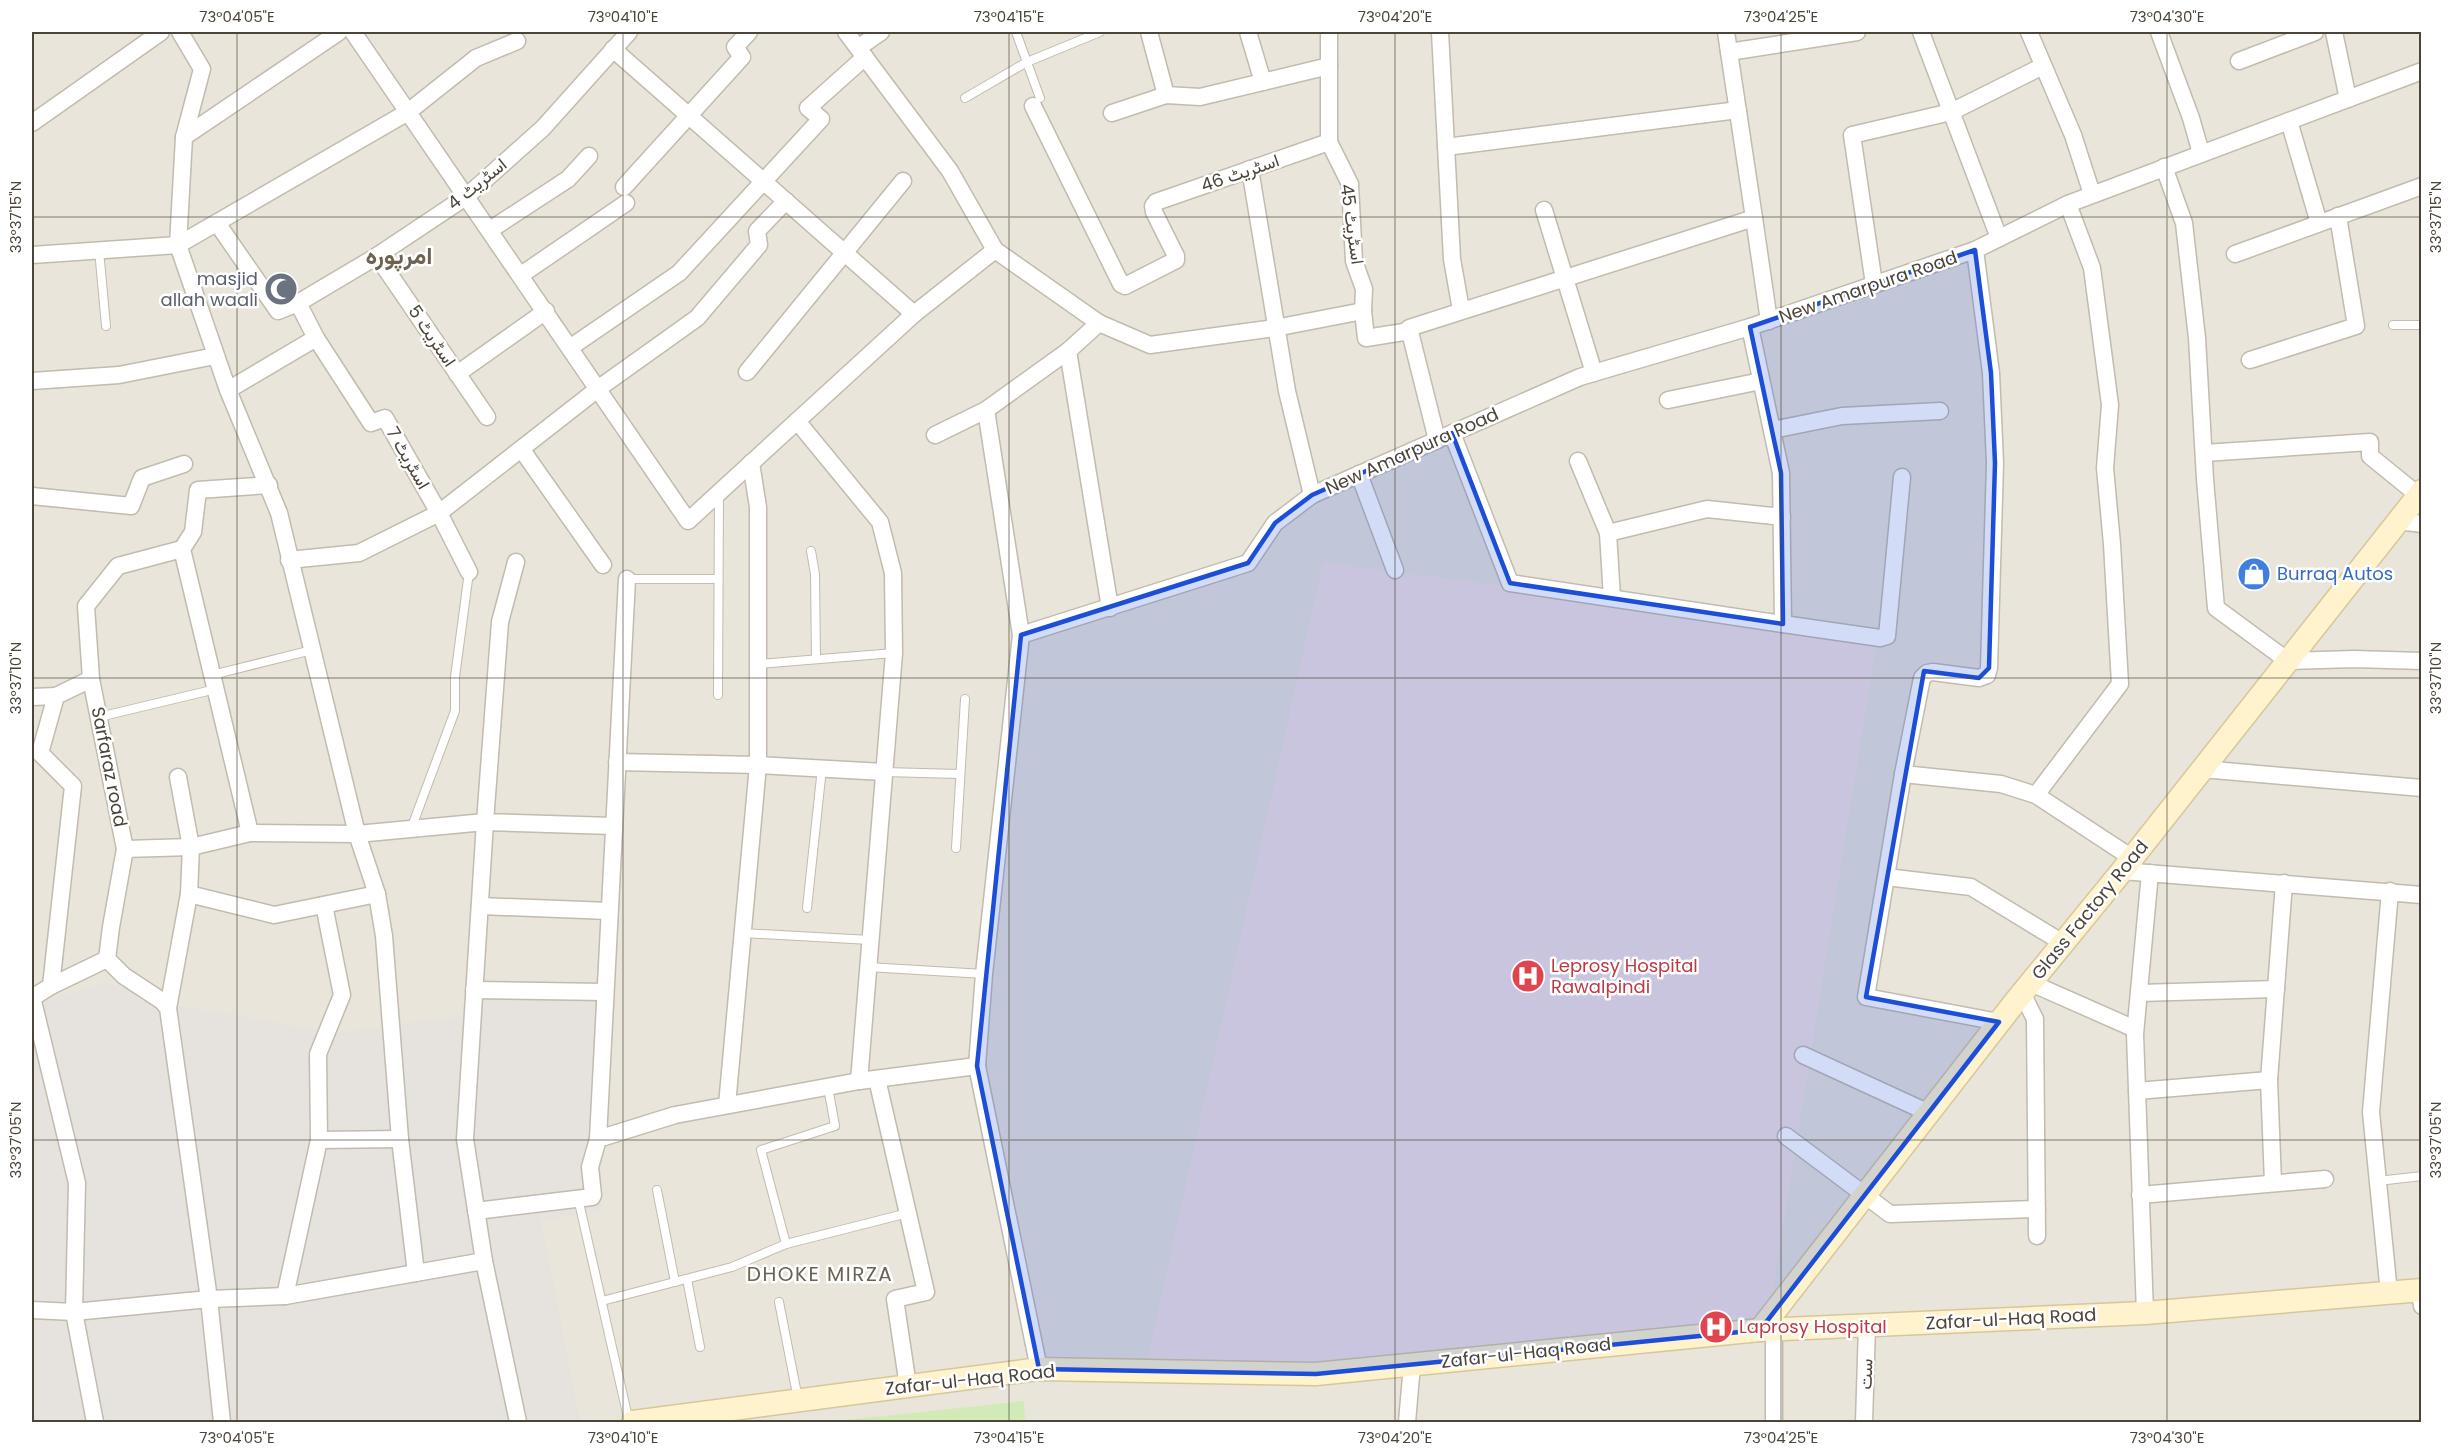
<svg xmlns="http://www.w3.org/2000/svg" width="2453" height="1454" viewBox="0 0 2453 1454" font-family="Poppins,Vazirmatn,sans-serif">
<style>
.residential{fill:#eae5da}
.industrial{fill:#e6e2dd}
.medical{fill:#f6e3e0}
.green{fill:#d2eab5}
.building{fill:#d8cfc1;stroke:#d3c7b4;stroke-width:1.5}
.lines{fill:none;stroke-linecap:round;stroke-linejoin:round}
.lane-casing{stroke:#c2bbae;stroke-width:10}
.street-casing{stroke:#c2bbae;stroke-width:19}
.secondary-casing{stroke:#d6c79b;stroke-width:25}
.lane{stroke:#fff;stroke-width:8}
.street{stroke:#fff;stroke-width:16}
.secondary{stroke:#fff3cd;stroke-width:22}
.marked{fill:#1d4ed8;fill-opacity:0.2;stroke:#1d4ed8;stroke-width:4.5;stroke-linejoin:round}
.ticks{fill:none;stroke:#4b4439;stroke-width:1.5;stroke-opacity:0.45}
.labels{text-anchor:middle;stroke-width:5;stroke-linejoin:round;paint-order:stroke}
.street-label{font-size:18px;fill:#4b4439;stroke:#fff}
.worship-label{font-size:18px;fill:#5b616d;stroke:#fff;text-anchor:end}
.shop-label{font-size:18px;fill:#366cbe;stroke:#fff;text-anchor:start}
.health-label{font-size:18px;fill:#be3a42;stroke:#fff;text-anchor:start}
.neighbourhood-label{font-size:20px;letter-spacing:1.5px;fill:#6e6250;stroke:#fff}
.district-label{font-size:24px;font-weight:bold;fill:#6e6250;stroke:#fff}
.neatline{fill:none;stroke:#4b4439;stroke-width:2}
.ticks-label{font-size:15px;text-anchor:middle;fill:#4b4439}
</style>
<rect width="100%" height="100%" fill="#f6f3ec"/>
<rect class="residential" x="32" y="32" width="2389" height="1390"/>
<polygon class="industrial" points="106,982 179,1006 336,1033 462,1016 485,994 598,993 601,1212 541,1220 580,1422 32,1422 32,1005"/>
<polygon class="medical" points="1323,563 1878,633 1768,1319 1316,1374 1145,1371"/>
<polygon class="green" points="1024,1401 1025,1422 828,1422"/>
<polygon class="building" points="284,272 299,297 279,306 264,282"/>
<g class="lines">
<defs>
<g id="lane">
<polyline points="1016,32 1040,98"/>
<polyline points="965,98 1027,62 1100,32"/>
<polyline points="99,250 106,326"/>
<polyline points="2393,325 2422,325"/>
<polyline points="811,551 815,574 816,659"/>
<polyline points="627,579 718,579"/>
<polyline points="758,664 894,653"/>
<polyline points="212,675 312,650"/>
<polyline points="718,695 719,493"/>
<polyline points="99,717 216,689"/>
<polyline points="884,772 960,774"/>
<polyline points="411,829 455,711 455,677 469,572"/>
<polyline points="956,848 965,699"/>
<polyline points="807,908 822,768"/>
<polyline points="743,933 870,940"/>
<polyline points="868,967 984,974"/>
<polyline points="2378,1181 2422,1176"/>
<polyline points="657,1190 675,1282"/>
<polyline points="578,1198 629,1422"/>
<polyline points="786,1244 761,1150 835,1126 828,1087"/>
<polyline points="687,1279 700,1347"/>
<polyline points="602,1301 732,1267 786,1244 908,1213"/>
<polyline points="779,1302 798,1399"/>
</g>
<g id="street">
<polyline points="353,32 688,521 914,314 995,250"/>
<polyline points="846,32 950,171 995,250 1099,323 1150,345 1275,328 1363,311 1366,338 1410,331"/>
<polyline points="1149,32 1166,95"/>
<polyline points="1248,32 1263,82"/>
<polyline points="1329,32 1329,142 1350,184 1354,261 1364,289 1363,311"/>
<polyline points="1440,32 1452,259 1461,310"/>
<polyline points="1726,32 1754,218"/>
<polyline points="1921,32 1999,238"/>
<polyline points="2029,32 2073,135 2092,194"/>
<polyline points="2159,32 2191,118 2201,153"/>
<polyline points="2334,32 2348,99"/>
<polyline points="858,48 881,32"/>
<polyline points="613,49 914,314"/>
<polyline points="1729,52 1857,32"/>
<polyline points="2239,61 2315,32"/>
<polyline points="1033,106 1121,284 1125,286 1176,260 1176,256 1154,212 1153,206 1156,202 1329,142"/>
<polyline points="1112,113 1166,95 1200,97 1329,66"/>
<polyline points="2289,121 2319,223"/>
<polyline points="32,123 161,32"/>
<polyline points="184,137 339,32"/>
<polyline points="1446,147 1738,110"/>
<polyline points="2164,167 2184,223 2197,338 2205,479 2216,608 2288,661 2354,659 2422,661"/>
<polyline points="1250,169 1287,391 1312,495"/>
<polyline points="624,187 742,57 735,47 749,32"/>
<polyline points="2068,204 2092,268 2110,405 2105,468 2112,544 2120,684 2036,795 2132,858"/>
<polyline points="1544,210 1594,373"/>
<polyline points="217,223 278,311 298,303 377,256 467,196 543,128 629,32"/>
<polyline points="490,230 568,179 589,156"/>
<polyline points="1975,250 1991,373 1995,463 1989,668 1987,675 1979,678 1933,672 1927,673 1922,678 1903,774 1866,997 1999,1022"/>
<polyline points="2235,254 2422,186"/>
<polyline points="32,255 178,245 184,137 202,69 180,32"/>
<polyline points="377,256 487,417"/>
<polyline points="521,275 626,203"/>
<polyline points="1874,284 1852,135 1951,112 2043,66"/>
<polyline points="298,303 316,338 371,423 385,418 439,513 469,572"/>
<polyline points="571,347 679,273 821,119 808,108 865,57"/>
<polyline points="1068,351 1110,608"/>
<polyline points="2250,360 2356,326 2338,216"/>
<polyline points="747,372 903,181"/>
<polyline points="457,374 546,311"/>
<polyline points="32,381 119,375 215,356"/>
<polyline points="228,390 316,338"/>
<polyline points="1668,400 1761,381"/>
<polyline points="986,410 1021,635"/>
<polyline points="797,421 880,522 893,573 894,653 859,1081"/>
<polyline points="1772,430 1842,416 1940,411"/>
<polyline points="1452,433 1510,583 1783,624 1781,473 1750,327"/>
<polyline points="935,435 986,410 1068,351 1099,323"/>
<polyline points="1437,440 1409,328 1754,218 1769,321"/>
<polyline points="522,450 603,565"/>
<polyline points="2204,453 2370,442 2370,456 2418,495"/>
<polyline points="1578,461 1608,533 1612,598"/>
<polyline points="1359,474 1395,570"/>
<polyline points="32,496 131,506 142,478 184,464"/>
<polyline points="2398,521 2422,524"/>
<polyline points="1608,533 1707,509 1782,517"/>
<polyline points="289,560 359,553 439,513 599,388 697,318 759,245 757,231 786,201"/>
<polyline points="516,562 500,622 485,822 613,826"/>
<polyline points="1783,624 1880,638 1887,636 1902,477"/>
<polyline points="32,697 56,696"/>
<polyline points="617,762 758,765 884,772"/>
<polyline points="2202,769 2422,788"/>
<polyline points="1903,774 2001,784 2036,795"/>
<polyline points="250,833 182,549 193,532 198,490 269,485"/>
<polyline points="125,849 191,847 250,833 357,834 485,822 465,1139 484,1261 518,1422"/>
<polyline points="2122,871 2422,895"/>
<polyline points="1886,877 1971,887 2063,943"/>
<polyline points="189,894 274,915 377,894"/>
<polyline points="480,906 609,911"/>
<polyline points="107,959 124,976 162,1001 168,1008 209,1299 222,1422"/>
<polyline points="2031,983 2135,1029"/>
<polyline points="51,986 73,786 40,753 56,696 91,679"/>
<polyline points="474,990 605,992"/>
<polyline points="2022,993 2035,1019 2037,1236"/>
<polyline points="2139,993 2276,989"/>
<polyline points="32,997 77,1183 74,1312 95,1422"/>
<polyline points="32,998 51,986 107,959 111,927 125,849 91,679 86,606 118,566 182,549"/>
<polyline points="168,1008 189,894 191,847 178,777"/>
<polyline points="1803,1055 1929,1113"/>
<polyline points="977,1066 984,974 1021,635 1248,563 1275,523 1312,495 1580,377 1750,327 1975,250 2068,204 2422,71"/>
<polyline points="877,1079 926,1292 895,1299 908,1386"/>
<polyline points="2137,1091 2269,1080"/>
<polyline points="727,1105 758,765 758,507 751,463"/>
<polyline points="1786,1136 1890,1214 2037,1209"/>
<polyline points="598,1139 675,1115 859,1081 977,1066 1039,1369"/>
<polyline points="319,1140 400,1139"/>
<polyline points="2273,1183 2269,1080 2284,883"/>
<polyline points="2140,1195 2325,1179"/>
<polyline points="476,1211 592,1197 593,1195 590,1167 598,1139 627,579"/>
<polyline points="416,1273 400,1139 384,936 377,894 357,834 279,513 228,390 178,245 408,112 476,58 517,41"/>
<polyline points="2420,1290 2422,1306"/>
<polyline points="2389,1293 2371,1112 2390,891"/>
<polyline points="285,1296 319,1140 318,1054 342,995 324,905"/>
<polyline points="32,1310 74,1312 209,1299 285,1296 484,1261"/>
<polyline points="2145,1313 2135,1034 2150,873"/>
<polyline points="1774,1329 1774,1422"/>
<polyline points="1407,1422 1412,1365"/>
<polyline points="1864,1422 1867,1325"/>
</g>
<g id="secondary">
<polyline points="1760,1330 2015,1002 2122,871 2422,491"/>
<polyline points="633,1422 1039,1369 1316,1374 1760,1330 2145,1313 2422,1290"/>
</g>
</defs>
<use href="#lane" class="lane-casing"/>
<use href="#street" class="street-casing"/>
<use href="#secondary" class="secondary-casing"/>
<use href="#lane" class="lane"/>
<use href="#street" class="street"/>
<use href="#secondary" class="secondary"/>
</g>
<path class="marked" d="M1975 250 1991 373 1995 463 1989 668 1979 678 1924 671 1866 997 1999 1022 1760 1330 1316 1374 1039 1369 977 1066 1021 635 1248 563 1275 523 1312 495 1452 433 1510 583 1783 624 1781 473 1750 327Z"/>
<path class="ticks" d="M237 32V1422M623 32V1422M1009 32V1422M1395 32V1422M1781 32V1422M2167 32V1422M32 217H2422M32 678H2422M32 1140H2422"/>
<defs>
<symbol id="mosque-disc" viewBox="-11 -11 22 22"><circle r="9.5" fill="#6b7280" stroke="#fff"/><path d="M3.5-4.9A6 6 0 1 0 3.5 4.9A5 5 0 1 1 3.5-4.9Z" fill="#fff"/></symbol>
<symbol id="shop-disc" viewBox="-11 -11 22 22"><circle r="9.5" fill="#3f7fe0" stroke="#fff"/><path d="M-5-2.5h2.3a2.7 3.5 0 0 1 5.4 0H5L5.5 6h-11ZM-1.5-2.5h3a1.5 2.3 0 0 0-3 0Z" fill="#fff"/></symbol>
<symbol id="hospital-disc" viewBox="-11 -11 22 22"><circle r="9.5" fill="#e0444e" stroke="#fff"/><path d="M-5-5h3v3.5h4V-5h3V5h-3V1.5h-4V5h-3Z" fill="#fff"/></symbol>
</defs>
<g fill-rule="evenodd">
<use href="#mosque-disc" x="262" y="270" width="38" height="38"/>
<use href="#shop-disc" x="2235" y="555" width="38" height="38"/>
<use href="#hospital-disc" x="1509" y="957" width="38" height="38"/>
<use href="#hospital-disc" x="1697" y="1308" width="38" height="38"/>
</g>
<g class="labels">
<g class="street-label">
<text transform="translate(1240 173) rotate(-19)" y="6">اسٹریٹ 46</text>
<text transform="translate(477 184) rotate(-39)" y="6">اسٹریٹ 4</text>
<text transform="translate(1352 224) rotate(82)" y="6">اسٹریٹ 45</text>
<text transform="translate(1868 287) rotate(-19)" y="6">New Amarpura Road</text>
<text transform="translate(432 336) rotate(56)" y="6">اسٹریٹ 5</text>
<text transform="translate(1412 451) rotate(-24)" y="6">New Amarpura Road</text>
<text transform="translate(408 458) rotate(60)" y="6">اسٹریٹ 7</text>
<text transform="translate(109 767) rotate(79)" y="6">Sarfaraz road</text>
<text transform="translate(2090 910) rotate(-51)" y="6">Glass Factory Road</text>
<text transform="translate(2011 1319) rotate(-3)" y="6">Zafar-ul-Haq Road</text>
<text transform="translate(1526 1353) rotate(-6)" y="6">Zafar-ul-Haq Road</text>
<text transform="translate(1866 1374) rotate(-88)" y="6">ست</text>
<text transform="translate(970 1380) rotate(-6)" y="6">Zafar-ul-Haq Road</text>
</g>
<g class="worship-label">
<text x="258" y="285">masjid<tspan x="258" dy="21">allah waali</tspan></text>
</g>
<g class="shop-label">
<text x="2277" y="580">Burraq Autos</text>
</g>
<g class="health-label">
<text x="1551" y="972">Leprosy Hospital<tspan x="1551" dy="21">Rawalpindi</tspan></text>
<text x="1739" y="1333">Laprosy Hospital</text>
</g>
<g class="neighbourhood-label">
<text x="820" y="1281">DHOKE MIRZA</text>
</g>
<g class="district-label">
<text x="399" y="264">امرپورہ</text>
</g>
</g>
<rect width="2453" height="1454" fill="none" stroke="#ffffff" stroke-width="66"/>
<rect x="33" y="33" width="2387" height="1388" class="neatline"/>
<g class="ticks-label">
<text x="237" y="22">73°04'05"E</text>
<text x="623" y="22">73°04'10"E</text>
<text x="1009" y="22">73°04'15"E</text>
<text x="1395" y="22">73°04'20"E</text>
<text x="1781" y="22">73°04'25"E</text>
<text x="2167" y="22">73°04'30"E</text>
<text transform="translate(16 217) rotate(-90)" y="5">33°37'15"N</text>
<text transform="translate(2436 217) rotate(-90)" y="5">33°37'15"N</text>
<text transform="translate(16 678) rotate(-90)" y="5">33°37'10"N</text>
<text transform="translate(2436 678) rotate(-90)" y="5">33°37'10"N</text>
<text transform="translate(16 1140) rotate(-90)" y="5">33°37'05"N</text>
<text transform="translate(2436 1140) rotate(-90)" y="5">33°37'05"N</text>
<text x="237" y="1443">73°04'05"E</text>
<text x="623" y="1443">73°04'10"E</text>
<text x="1009" y="1443">73°04'15"E</text>
<text x="1395" y="1443">73°04'20"E</text>
<text x="1781" y="1443">73°04'25"E</text>
<text x="2167" y="1443">73°04'30"E</text>
</g>
</svg>
